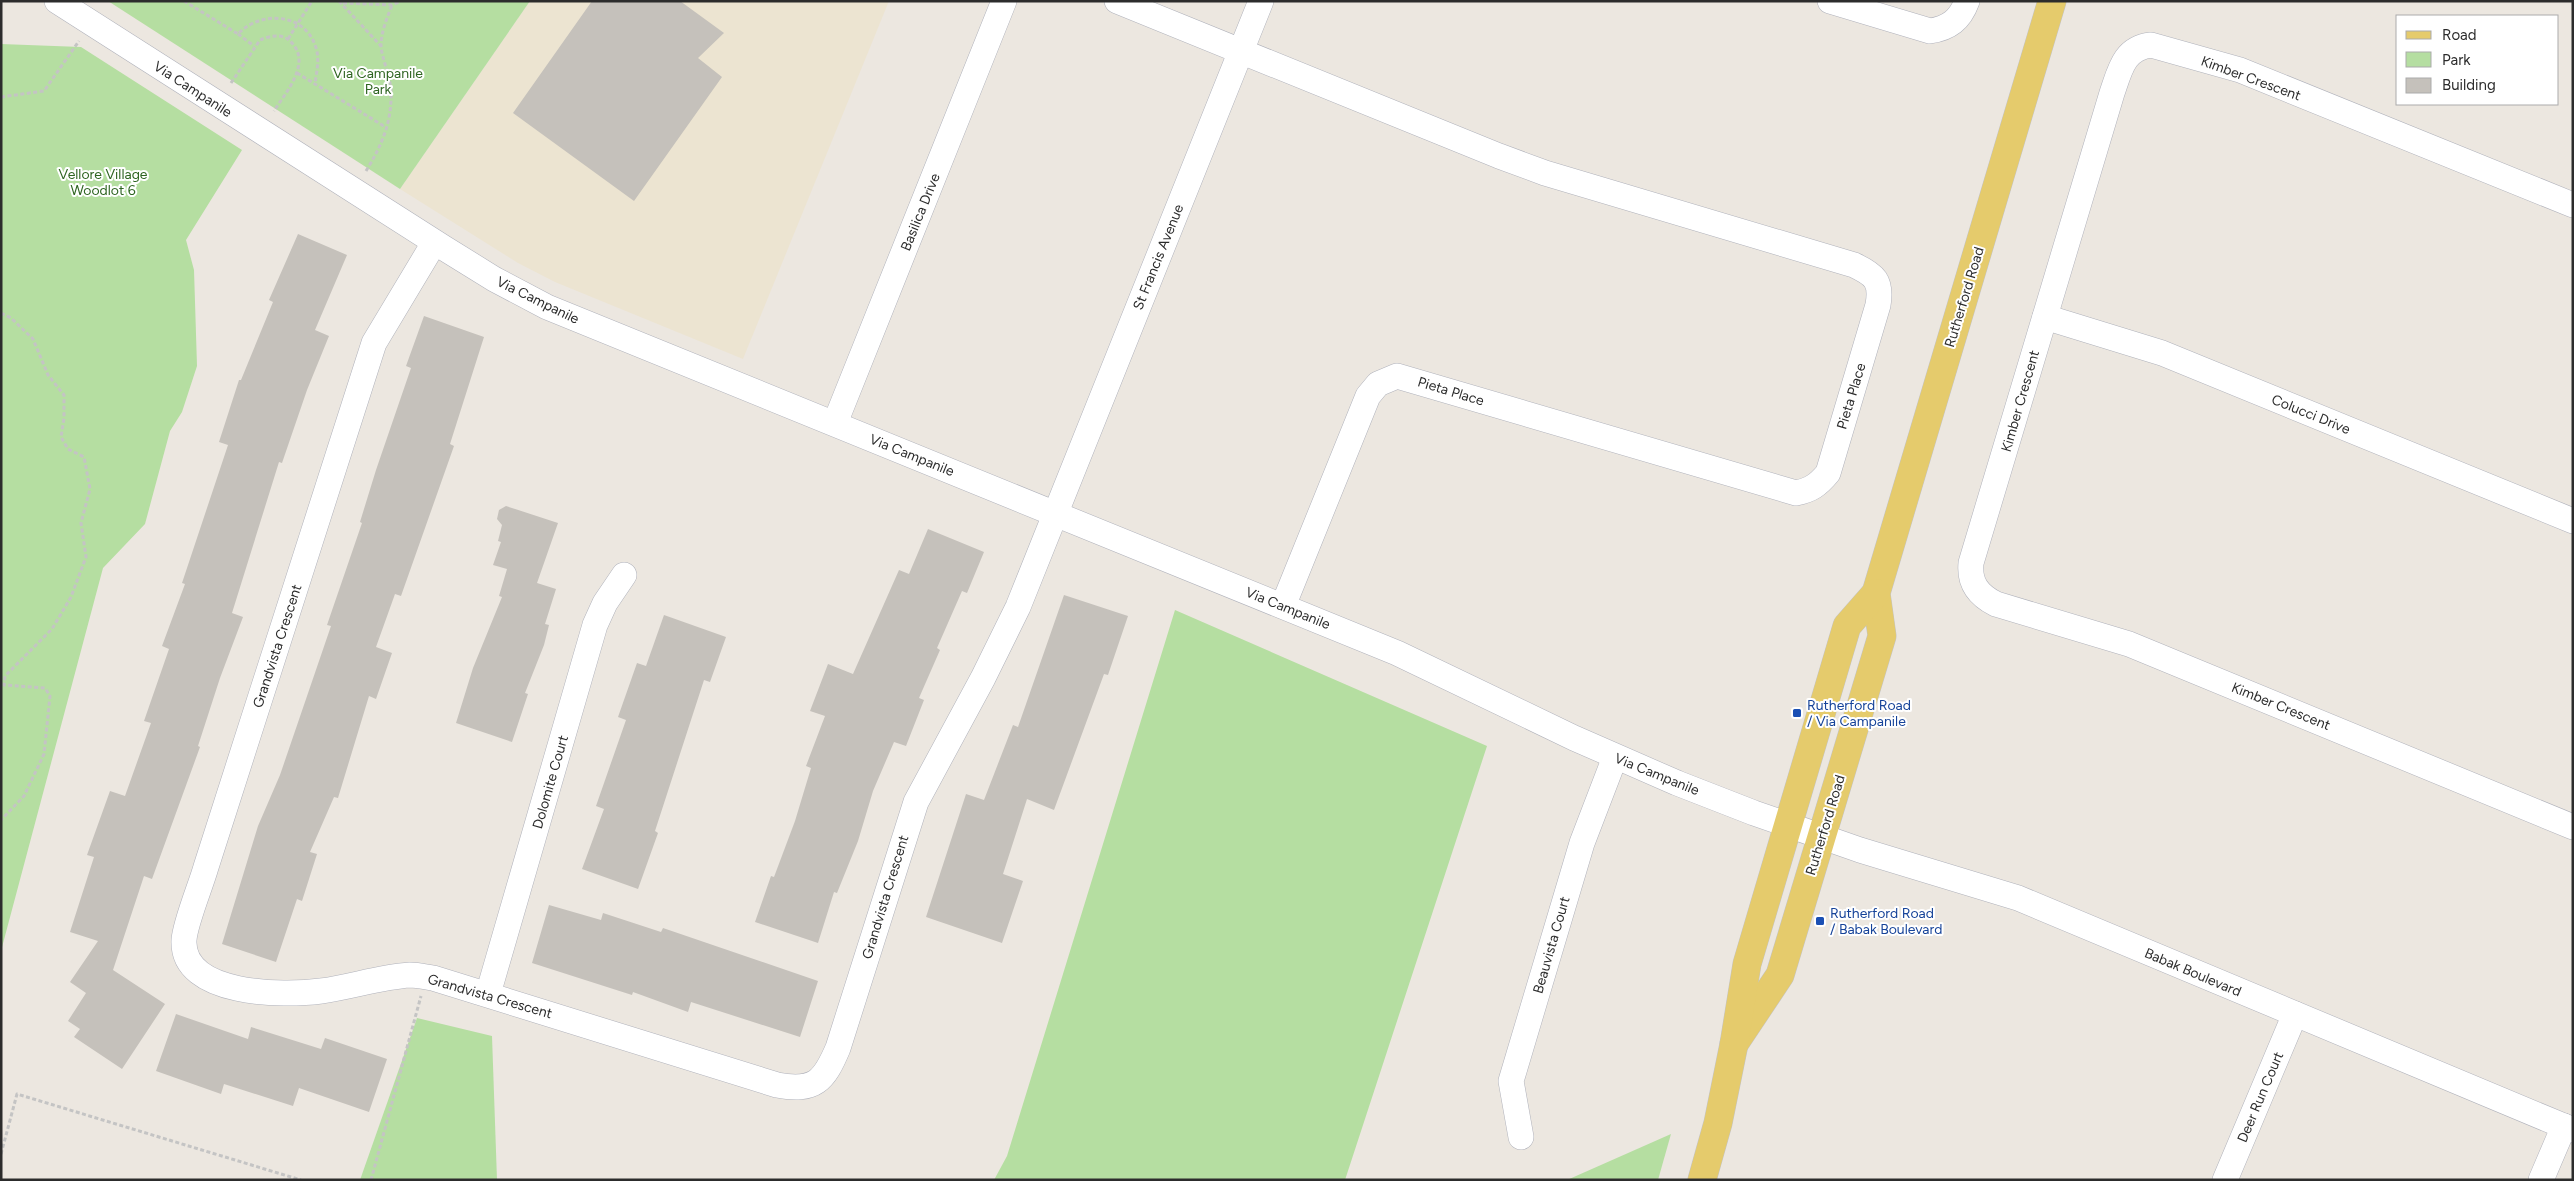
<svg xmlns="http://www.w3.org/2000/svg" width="2574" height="1181" viewBox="0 0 2574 1181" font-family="Figtree,sans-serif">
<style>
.education{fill:#ece4d1}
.green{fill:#b5dea1}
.building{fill:#c5c1bb}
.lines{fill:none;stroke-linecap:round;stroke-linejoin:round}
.minor-casing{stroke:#b0b2bb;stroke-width:26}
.major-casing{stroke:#c4c4c4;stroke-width:29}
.path{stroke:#c4c4c4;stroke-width:3;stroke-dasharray:4 2.5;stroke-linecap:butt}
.minor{stroke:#fff;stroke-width:25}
.major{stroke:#e5cb6c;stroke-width:28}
.transit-dot{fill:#1a4fb4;stroke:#fff;stroke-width:2}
.labels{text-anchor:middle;stroke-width:4;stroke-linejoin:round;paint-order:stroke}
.park-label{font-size:14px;fill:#2e6421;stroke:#fff}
.street-label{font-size:14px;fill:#2c2c2c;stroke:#fff}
.transit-label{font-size:14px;fill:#164399;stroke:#fff;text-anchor:start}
</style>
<rect width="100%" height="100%" fill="#ece7e0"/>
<polygon class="education" points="530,1 889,1 743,359 555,282 518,263 400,189"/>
<g class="green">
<polygon points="108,1 530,1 400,189"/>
<polygon points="1,44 81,47 242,150 186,240 194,270 197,366 182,412 170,431 145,524 103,568 1,951"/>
<polygon points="1175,610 1487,746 1345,1180 994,1180 1007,1156"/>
<polygon points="417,1018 492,1036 497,1180 360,1180"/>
<polygon points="1671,1134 1658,1180 1567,1180"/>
</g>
<g class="building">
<polygon points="592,1 680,1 724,33 698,58 722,77 634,201 513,113"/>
<polygon points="298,234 347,255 315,330 329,336 307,390 282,463 279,462 232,613 243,617 220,678 198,746 200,747 152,879 144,876 113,970 165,1004 122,1069 74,1037 80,1029 68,1021 86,993 70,982 98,941 70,932 94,857 87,855 110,791 125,796 151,723 144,721 169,649 162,646 185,584 182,583 228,445 219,442 239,380 241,380 273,302 269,300"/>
<polygon points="424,316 484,337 450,444 454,446 401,596 395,594 376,647 392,653 376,699 369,696 338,798 334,797 310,852 317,854 302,901 297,899 276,962 222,944 258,826 280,775 331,626 327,625 362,523 360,522 376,470 411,368 406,366"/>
<polygon points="506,506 558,523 537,583 556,589 545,624 549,625 544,645 525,693 528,694 512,742 456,723 473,668 502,597 499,596 507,569 493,565 501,542 498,541 502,525 497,519 499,510"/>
<polygon points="928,529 984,552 967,593 962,591 937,648 940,650 919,698 924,700 906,746 894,742 873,791 858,841 837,893 834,892 818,943 755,922 771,876 774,877 795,821 811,768 806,766 825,716 810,711 828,664 853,674 899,570 909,574"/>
<polygon points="1064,595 1128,616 1108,675 1104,674 1054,810 1027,799 1003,874 1023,881 1002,943 926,917 966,794 984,800 1013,725 1018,727"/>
<polygon points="664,615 726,637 710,682 704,680 655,831 658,833 638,889 582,869 604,809 596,806 626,720 618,717 637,663 646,666"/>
<polygon points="549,905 601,920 603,913 661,932 663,928 818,981 800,1037 691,1002 688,1012 633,992 632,995 532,963"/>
<polygon points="176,1014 248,1039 251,1027 321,1049 325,1038 387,1059 369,1112 299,1088 293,1106 224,1084 221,1094 156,1071"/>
</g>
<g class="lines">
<defs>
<g id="minor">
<polyline points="57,1 444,248 494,279 547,307 1397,653 1574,738 1677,783 1754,813 1860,850 2018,898 2573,1130"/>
<path d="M1117 1 1499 156 1545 173 1854 265C1875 275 1882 281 1878 305L1828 473C1818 485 1811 490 1796 493L1397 376 1378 384 1368 396 1283 606"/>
<path d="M1830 1 1930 31C1949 28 1960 20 1967 1"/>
<path d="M2573 205 2240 70 2151 45C2124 48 2120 70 2112 93L1971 563C1969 583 1978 595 1996 604L2129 644 2573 827"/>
<path d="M434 243 374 343 206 867C201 885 185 923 184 940 181 996 284 996 321 991 351 987 380 977 410 975 418 975 426 977 433 978L777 1085C815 1092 824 1081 838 1048L916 802 983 678 1018 607 1261 1"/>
<polyline points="2045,317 2162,353 2573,521"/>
<polyline points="835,423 1004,1"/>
<polyline points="488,994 595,625 605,603 624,575"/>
<polyline points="1521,1137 1511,1081 1582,843 1615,757"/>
<polyline points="2225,1180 2295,1014"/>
<polyline points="2541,1180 2564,1126"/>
</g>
<g id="major">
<polyline points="1734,1044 1780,975 1882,636 1876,593 2052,1"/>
<polyline points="1702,1180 1718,1123 1734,1044 1747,964 1847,626 1876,593"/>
</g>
</defs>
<use href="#minor" class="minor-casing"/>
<use href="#major" class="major-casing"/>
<g class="path">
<path d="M184 1 238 34C259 11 303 12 315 45 320 57 317 70 315 83"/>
<polyline points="339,1 381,46"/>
<polyline points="343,3 392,5 401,1"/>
<polyline points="238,34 254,46"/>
<polyline points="288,39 312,1"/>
<polyline points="297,73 387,128"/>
<path d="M231 83 260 40C269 36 282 33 290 41 313 62 286 92 274 111"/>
<polyline points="1,97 44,91 79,41"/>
<path d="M366 171C382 145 392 122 391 91 390 75 382 59 381 46 381 32 387 18 392 5"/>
<polyline points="1,313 11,318 33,339 48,375 64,395 64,418 61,437 68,449 84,457 90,489 81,523 86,557 71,597 52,629 5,676 4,685 45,688 50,696 44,754 24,796 1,820"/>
<polyline points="1,1154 17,1094 301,1180"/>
<polyline points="371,1180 421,996"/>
</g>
<use href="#minor" class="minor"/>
<use href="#major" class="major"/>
</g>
<g class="transit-dot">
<rect x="1792" y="708" width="10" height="10" rx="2.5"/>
<rect x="1815" y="916" width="10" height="10" rx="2.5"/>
</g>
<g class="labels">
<g class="park-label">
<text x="378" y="78">Via Campanile<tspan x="378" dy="16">Park</tspan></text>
<text x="103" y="179">Vellore Village<tspan x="103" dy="16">Woodlot 6</tspan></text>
</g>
<g class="street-label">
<text transform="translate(2251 78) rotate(20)" y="5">Kimber Crescent</text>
<text transform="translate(193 89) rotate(33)" y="5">Via Campanile</text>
<text transform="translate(920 212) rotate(-68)" y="5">Basilica Drive</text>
<text transform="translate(1158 257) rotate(-68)" y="5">St Francis Avenue</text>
<text transform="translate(1964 297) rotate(-73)" y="5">Rutherford Road</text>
<text transform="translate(538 300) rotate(26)" y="5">Via Campanile</text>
<text transform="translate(1451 391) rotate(17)" y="5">Pieta Place</text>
<text transform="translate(1851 396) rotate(-73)" y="5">Pieta Place</text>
<text transform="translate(2020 401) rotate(-74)" y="5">Kimber Crescent</text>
<text transform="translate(2311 414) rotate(22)" y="5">Colucci Drive</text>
<text transform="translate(912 455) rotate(22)" y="5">Via Campanile</text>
<text transform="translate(1288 608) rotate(22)" y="5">Via Campanile</text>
<text transform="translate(277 646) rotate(-72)" y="5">Grandvista Crescent</text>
<text transform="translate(2281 706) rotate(22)" y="5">Kimber Crescent</text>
<text transform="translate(1657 774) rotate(22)" y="5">Via Campanile</text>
<text transform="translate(550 782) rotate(-74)" y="5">Dolomite Court</text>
<text transform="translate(1825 825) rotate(-73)" y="5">Rutherford Road</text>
<text transform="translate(885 897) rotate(-73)" y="5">Grandvista Crescent</text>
<text transform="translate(1551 945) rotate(-74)" y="5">Beauvista Court</text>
<text transform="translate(2193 972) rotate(23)" y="5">Babak Boulevard</text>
<text transform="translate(490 996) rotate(16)" y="5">Grandvista Crescent</text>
<text transform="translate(2260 1097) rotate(-67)" y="5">Deer Run Court</text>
</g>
<g class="transit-label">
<text x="1807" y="710">Rutherford Road<tspan x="1807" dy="16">/ Via Campanile</tspan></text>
<text x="1830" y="918">Rutherford Road<tspan x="1830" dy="16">/ Babak Boulevard</tspan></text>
</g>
</g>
<rect width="2574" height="1181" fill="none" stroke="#2c2c2c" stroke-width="5"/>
<rect x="2396" y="15" width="162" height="90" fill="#ffffff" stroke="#ababab"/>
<rect x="2406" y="31" width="25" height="8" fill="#e5cb6c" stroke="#ababab"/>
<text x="2442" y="40" font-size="15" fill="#2c2c2c">Road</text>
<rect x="2406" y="52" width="25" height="15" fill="#b5dea1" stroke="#ababab"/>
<text x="2442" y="65" font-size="15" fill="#2c2c2c">Park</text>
<rect x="2406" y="78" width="25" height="15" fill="#c5c1bb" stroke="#ababab"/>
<text x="2442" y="90" font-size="15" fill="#2c2c2c">Building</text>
</svg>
